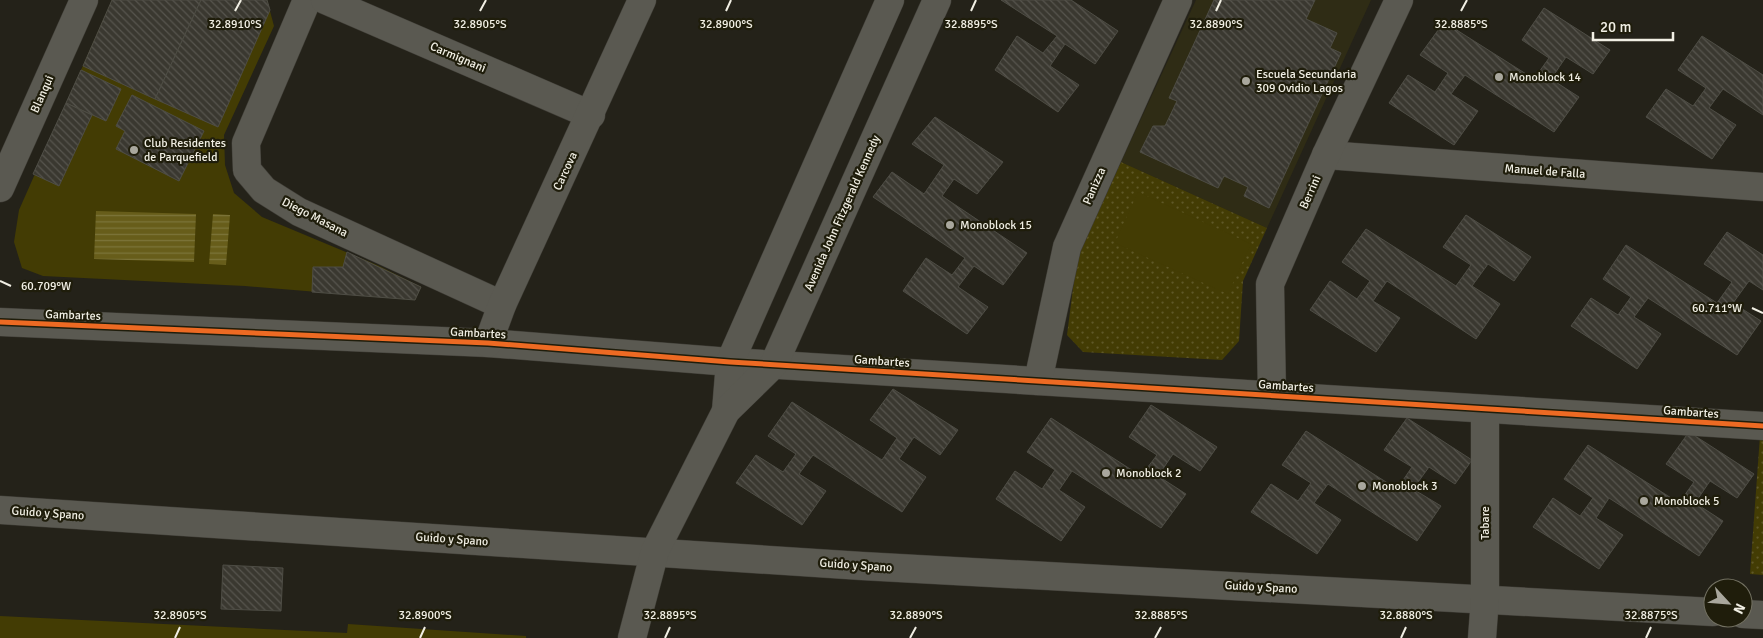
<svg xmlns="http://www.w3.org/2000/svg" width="1763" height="638" viewBox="0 0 1763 638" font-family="Signika,sans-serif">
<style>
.built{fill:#2f2c15}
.park{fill:url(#park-dots)}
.pitch{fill:#433c04}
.water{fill:url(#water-rules)}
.building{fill:url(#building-back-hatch);stroke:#4e4d45}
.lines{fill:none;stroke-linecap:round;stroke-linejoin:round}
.minor-casing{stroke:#3e3c35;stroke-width:29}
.tertiary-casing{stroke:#3e3c35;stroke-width:29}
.minor{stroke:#5a5951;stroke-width:28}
.tertiary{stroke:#5a5951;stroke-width:28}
.cycleway-casing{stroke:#1f1d0b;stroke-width:8}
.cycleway{stroke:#ed6a23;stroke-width:5}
.ticks{fill:none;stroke:#f1efe4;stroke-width:2}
.poi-dot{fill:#a9a79d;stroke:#1f1d0b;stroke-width:2}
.labels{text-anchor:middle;stroke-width:4.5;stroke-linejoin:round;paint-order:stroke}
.street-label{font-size:12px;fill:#f1efe4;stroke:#1f1d0b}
.poi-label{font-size:12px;fill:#f1efe4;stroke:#1f1d0b;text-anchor:start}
.ticks-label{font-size:12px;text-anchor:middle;fill:#f1efe4;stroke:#1f1d0b;stroke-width:4.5;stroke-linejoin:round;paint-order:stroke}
</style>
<defs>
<pattern id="park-dots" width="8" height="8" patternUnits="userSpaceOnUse" patternTransform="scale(1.25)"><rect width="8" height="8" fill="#433c04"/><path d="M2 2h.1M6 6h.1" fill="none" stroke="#5f5828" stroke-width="1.8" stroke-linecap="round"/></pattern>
<pattern id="water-rules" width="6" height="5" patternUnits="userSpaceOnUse" patternTransform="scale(1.25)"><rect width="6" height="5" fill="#675d1a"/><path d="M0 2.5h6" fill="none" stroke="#7d753b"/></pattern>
<pattern id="building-back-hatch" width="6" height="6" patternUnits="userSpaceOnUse" patternTransform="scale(1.25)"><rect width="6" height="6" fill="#3a3830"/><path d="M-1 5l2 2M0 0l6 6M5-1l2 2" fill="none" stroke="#57554e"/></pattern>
</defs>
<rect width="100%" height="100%" fill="#242219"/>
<polygon class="built" points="1196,0 1371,0 1267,228 1121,162"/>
<g class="park">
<polygon points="1121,162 1267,228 1243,281 1239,341 1222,360 1083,352 1067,335 1077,257"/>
<polygon points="1761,422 1763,422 1763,575 1750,574"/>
</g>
<g class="pitch">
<polygon points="112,0 267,0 274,26 224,135 225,165 234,193 262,217 377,265 421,287 415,300 245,286 43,276 22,268 14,242 19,210"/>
<polygon points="1138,192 1251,244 1228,294 1115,243"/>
<polygon points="0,616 347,633 348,624 526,636 526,638 0,638"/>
</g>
<g class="water">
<polygon points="96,211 196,214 194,262 94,259"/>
<polygon points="213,214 230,215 226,265 209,264"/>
</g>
<g class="building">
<polygon points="112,0 201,0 155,99 83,66"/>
<polygon points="201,0 267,0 270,10 218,127 155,99"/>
<polygon points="1001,0 1071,0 1118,31 1095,64 1065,44 1050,66 1079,85 1058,112 995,70 1017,36 1043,53 1057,36"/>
<polygon points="1214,0 1315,0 1306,19 1337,33 1330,48 1341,53 1269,208 1244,196 1248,187 1224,176 1218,188 1140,152 1153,126 1165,126 1177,101 1169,98"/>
<polygon points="1544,8 1610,50 1593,74 1566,57 1551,79 1579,97 1554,132 1465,75 1451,94 1478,111 1454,145 1389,103 1408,75 1435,92 1448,73 1420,55 1444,22 1534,79 1549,58 1522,40"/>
<polygon points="1702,36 1763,75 1763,115 1723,89 1709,108 1736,125 1712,159 1646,117 1666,89 1693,106 1706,88 1678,70"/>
<polygon points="81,70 121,89 106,121 66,103"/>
<polygon points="132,95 204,131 179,181 116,149 125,131 116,126"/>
<polygon points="66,103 92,115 59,186 33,174"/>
<polygon points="935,117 1003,162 977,194 954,179 942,196 1027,253 1003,285 974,266 958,287 988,307 967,334 903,291 926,258 952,275 965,258 873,197 892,172 924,194 944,165 912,144"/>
<polygon points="1466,215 1531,257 1514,281 1488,264 1472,286 1500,304 1476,339 1387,281 1373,301 1400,318 1376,352 1310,310 1330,281 1357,299 1370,281 1342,262 1366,229 1456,286 1471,265 1443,247"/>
<polygon points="1727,232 1763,255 1763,290 1749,281 1733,303 1761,321 1737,355 1648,298 1634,317 1661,334 1637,369 1571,326 1591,298 1618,315 1631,297 1603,279 1626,245 1717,303 1732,282 1704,264"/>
<polygon points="347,252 421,287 415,300 312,292 313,267 343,267"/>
<polygon points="893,389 958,430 940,455 914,437 899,459 926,477 902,512 813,455 799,474 826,491 802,525 736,483 756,455 783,472 796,454 768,436 792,402 882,460 897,438 870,420"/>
<polygon points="1151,405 1217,447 1200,471 1173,454 1158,476 1186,494 1161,528 1072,471 1059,490 1085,507 1061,541 996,499 1015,471 1042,489 1055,470 1027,452 1051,418 1141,476 1157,455 1129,437"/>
<polygon points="1407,418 1472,460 1455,484 1429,467 1413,489 1441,506 1417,541 1328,484 1314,503 1341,520 1317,554 1251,512 1271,484 1298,501 1311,483 1282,465 1306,431 1397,489 1412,467 1384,450"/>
<polygon points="1689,432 1754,474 1737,498 1710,481 1695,503 1723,521 1699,556 1609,498 1596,518 1623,535 1599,569 1533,527 1553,498 1580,516 1593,498 1564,479 1588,445 1679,503 1694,482 1666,464"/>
<polygon points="223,565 283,568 281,611 221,609"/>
</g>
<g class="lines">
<defs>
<g id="minor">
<polyline points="307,0 246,143 247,170 264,190 299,212 502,305"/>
<polyline points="325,0 591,115"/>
<polyline points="1326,155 1763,187"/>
<polyline points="0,188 84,0"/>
<polyline points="0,322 488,343 730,362 1763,426"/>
<polyline points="488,343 502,305 642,0"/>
<polyline points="1038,381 1067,247 1178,0"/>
<polyline points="1272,395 1270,284 1326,155 1399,0"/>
<polyline points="0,510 862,566 1713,612"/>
<polyline points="1743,614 1763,615"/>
<polyline points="1482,638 1485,598 1485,409"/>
</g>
<g id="tertiary">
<polyline points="726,411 730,362 890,0"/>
<polyline points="632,638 655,551 726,411 774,364 937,0"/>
</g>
</defs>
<use href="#minor" class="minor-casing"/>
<use href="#tertiary" class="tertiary-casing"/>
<use href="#minor" class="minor"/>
<use href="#tertiary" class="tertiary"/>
<defs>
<polyline id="cycleway" points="0,322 488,343 730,362 1763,426"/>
</defs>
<use href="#cycleway" class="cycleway-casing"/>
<use href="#cycleway" class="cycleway"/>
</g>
<path class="ticks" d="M235 11 241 0M480 11 486 0M726 11 731 0M971 11 976 0M1216 11 1221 0M1461 11 1467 0M0 281 11 286M1752 308 1763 313M175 638 180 627M420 638 425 627M665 638 670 627M910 638 916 627M1155 638 1161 627M1401 638 1406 627M1646 638 1651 627"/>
<g class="poi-dot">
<circle cx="1499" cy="77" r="5"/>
<circle cx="1246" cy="81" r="5"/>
<circle cx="134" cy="150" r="5"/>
<circle cx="950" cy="225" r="5"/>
<circle cx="1106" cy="473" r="5"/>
<circle cx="1362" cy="486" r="5"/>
<circle cx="1644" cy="501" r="5"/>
</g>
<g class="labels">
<g class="street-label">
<text transform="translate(458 57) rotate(23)" y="4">Carmignani</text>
<text transform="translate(42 94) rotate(-66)" y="4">Blanqui</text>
<text transform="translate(565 171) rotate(-65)" y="4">Carcova</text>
<text transform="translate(1545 171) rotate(4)" y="4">Manuel de Falla</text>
<text transform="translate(1094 186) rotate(-66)" y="4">Panizza</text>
<text transform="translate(1310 192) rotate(-66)" y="4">Berrini</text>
<text transform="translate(842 213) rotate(-66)" y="4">Avenida John Fitzgerald Kennedy</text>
<text transform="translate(315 217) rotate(27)" y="4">Diego Masana</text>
<text transform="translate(73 315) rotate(2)" y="4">Gambartes</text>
<text transform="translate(478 333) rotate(3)" y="4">Gambartes</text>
<text transform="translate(882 361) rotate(4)" y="4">Gambartes</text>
<text transform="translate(1286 386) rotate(4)" y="4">Gambartes</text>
<text transform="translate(1691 412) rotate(4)" y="4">Gambartes</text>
<text transform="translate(48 513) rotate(4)" y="4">Guido y Spano</text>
<text transform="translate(1485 523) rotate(-90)" y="4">Tabare</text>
<text transform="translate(452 539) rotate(4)" y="4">Guido y Spano</text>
<text transform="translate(856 565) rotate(4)" y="4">Guido y Spano</text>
<text transform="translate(1261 587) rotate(3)" y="4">Guido y Spano</text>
</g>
<g class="poi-label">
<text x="1256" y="78">Escuela Secundaria<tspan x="1256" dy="14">309 Ovidio Lagos</tspan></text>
<text x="1509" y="81">Monoblock 14</text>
<text x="144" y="147">Club Residentes<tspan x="144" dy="14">de Parquefield</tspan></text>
<text x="960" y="229">Monoblock 15</text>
<text x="1116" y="477">Monoblock 2</text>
<text x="1372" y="490">Monoblock 3</text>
<text x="1654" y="505">Monoblock 5</text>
</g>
</g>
<g class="ticks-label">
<text x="235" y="28">32.8910°S</text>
<text x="480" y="28">32.8905°S</text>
<text x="726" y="28">32.8900°S</text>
<text x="971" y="28">32.8895°S</text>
<text x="1216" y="28">32.8890°S</text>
<text x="1461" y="28">32.8885°S</text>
<text x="46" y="290">60.709°W</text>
<text x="1717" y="312">60.711°W</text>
<text x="180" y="619">32.8905°S</text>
<text x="425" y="619">32.8900°S</text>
<text x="670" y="619">32.8895°S</text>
<text x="916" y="619">32.8890°S</text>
<text x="1161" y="619">32.8885°S</text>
<text x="1406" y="619">32.8880°S</text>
<text x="1651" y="619">32.8875°S</text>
</g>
<g transform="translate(1728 603) rotate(116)"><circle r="24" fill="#1f1d0b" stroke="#737162"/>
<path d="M0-4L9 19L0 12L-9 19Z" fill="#a9a79d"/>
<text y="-8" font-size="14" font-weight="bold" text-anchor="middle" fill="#f1efe4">N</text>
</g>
<path d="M1593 32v8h80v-8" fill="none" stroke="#f1efe4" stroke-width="2.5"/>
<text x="1600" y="32" font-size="15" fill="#f1efe4" stroke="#1f1d0b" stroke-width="4" paint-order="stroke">20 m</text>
</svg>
